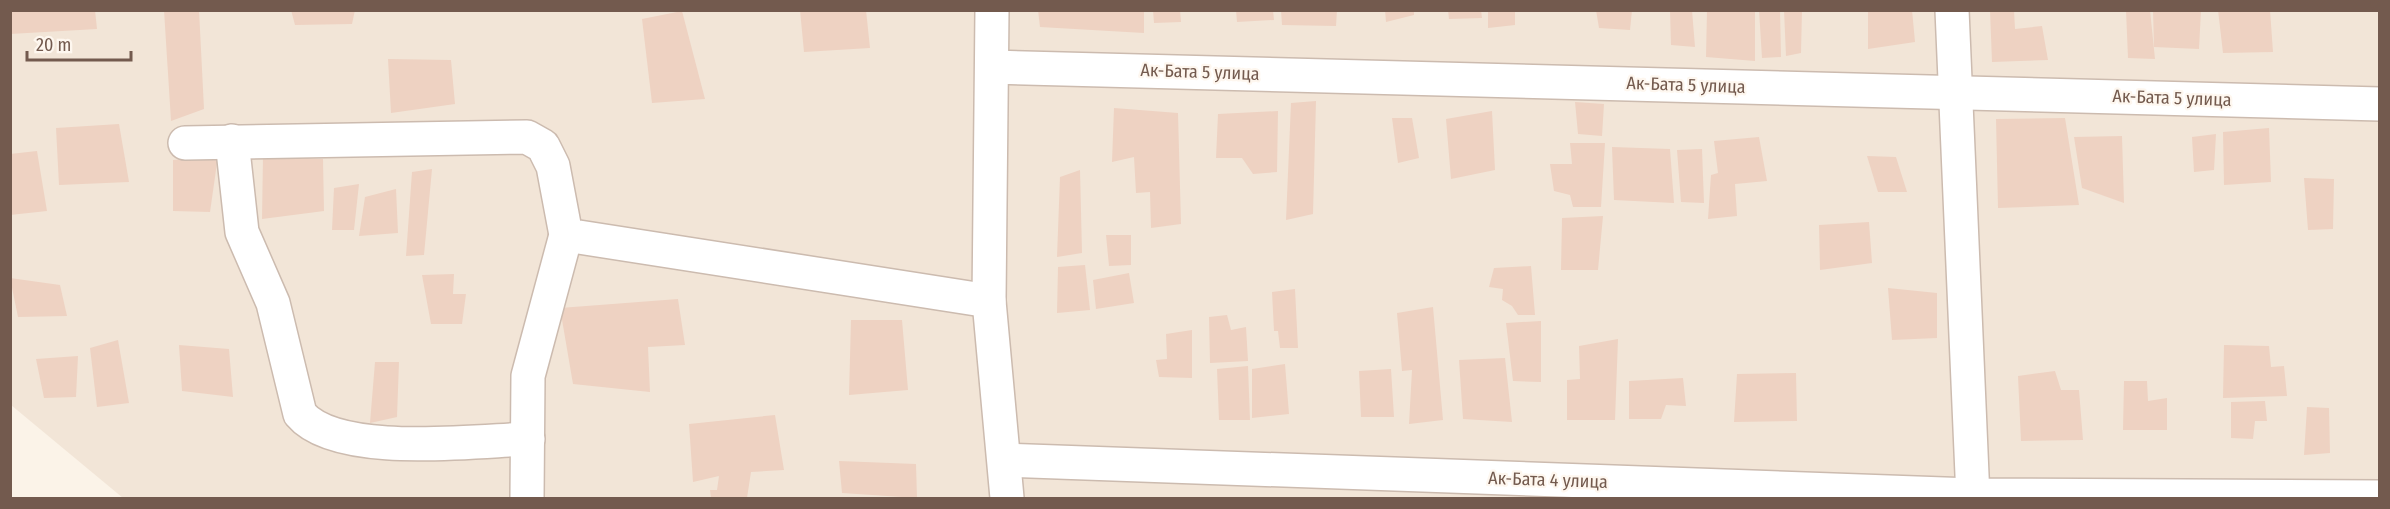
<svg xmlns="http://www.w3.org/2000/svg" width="2390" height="509" viewBox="0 0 2390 509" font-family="'Fira Sans Condensed',sans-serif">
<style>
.residential{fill:#f2e5d7}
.building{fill:#eed2c2}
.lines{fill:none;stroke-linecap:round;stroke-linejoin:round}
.minor-casing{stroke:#ccbbaf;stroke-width:36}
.minor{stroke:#fff;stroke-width:33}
.labels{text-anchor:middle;stroke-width:4.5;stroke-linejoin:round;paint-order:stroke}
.street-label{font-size:18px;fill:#735a4e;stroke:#fef7ef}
</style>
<rect width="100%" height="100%" fill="#fbf3e8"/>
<polygon class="residential" points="10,11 2379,11 2379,498 123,498 11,405"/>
<g class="building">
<polygon points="10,10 95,10 97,29 10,34"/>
<polygon points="164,10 199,10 204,109 171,121"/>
<polygon points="291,10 355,10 352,24 295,25"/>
<polygon points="800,10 866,10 870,48 804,52"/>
<polygon points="1038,10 1144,10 1144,33 1040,27"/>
<polygon points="1153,10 1180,10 1181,22 1154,23"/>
<polygon points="1236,10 1273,10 1274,20 1237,22"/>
<polygon points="1281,10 1337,10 1336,26 1282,25"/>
<polygon points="1385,10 1414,10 1414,15 1386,22"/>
<polygon points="1448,10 1481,10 1482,18 1449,19"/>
<polygon points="1488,10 1515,10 1515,25 1488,28"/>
<polygon points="1596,10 1632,10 1630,30 1599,28"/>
<polygon points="1670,10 1692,10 1695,47 1671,45"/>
<polygon points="1707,10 1755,10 1755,61 1706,57"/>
<polygon points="1759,10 1780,10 1781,57 1762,58"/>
<polygon points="1784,10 1802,10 1801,53 1786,56"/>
<polygon points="1868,10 1912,10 1915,42 1868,49"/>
<polygon points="1990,10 2014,10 2015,29 2042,26 2048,60 1992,62"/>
<polygon points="2126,10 2150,10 2155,59 2128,58"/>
<polygon points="2153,10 2201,10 2199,49 2154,47"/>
<polygon points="2218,10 2270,10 2273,52 2223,53"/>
<polygon points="682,11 705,99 652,103 642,19"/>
<polygon points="388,59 451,60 455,104 391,113"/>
<polygon points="1316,101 1313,214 1286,220 1291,103"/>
<polygon points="1575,102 1604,104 1602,136 1578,134"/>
<polygon points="1114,108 1178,113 1181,224 1151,228 1150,192 1136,193 1134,157 1112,162"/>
<polygon points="1278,111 1277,172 1253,174 1242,158 1216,158 1218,114"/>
<polygon points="1492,111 1495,170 1451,179 1446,119"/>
<polygon points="1392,118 1412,118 1419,158 1398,163"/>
<polygon points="2065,118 2079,205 1998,208 1996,119"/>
<polygon points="119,124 129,182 59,185 56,128"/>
<polygon points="2269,128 2271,182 2224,185 2223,132"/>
<polygon points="2216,134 2214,170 2194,172 2192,137"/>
<polygon points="2122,136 2124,203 2082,188 2074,137"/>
<polygon points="1759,137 1767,181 1735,184 1737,216 1708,219 1711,175 1718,173 1714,141"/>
<polygon points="1570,143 1605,143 1601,207 1573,207 1570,195 1554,191 1550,164 1572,164"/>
<polygon points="1612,147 1670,149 1674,203 1614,200"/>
<polygon points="1702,149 1704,203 1681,202 1677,150"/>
<polygon points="37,151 47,211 10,215 10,154"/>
<polygon points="218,156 210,212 173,211 173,160"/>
<polygon points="263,156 323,159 324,211 262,219"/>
<polygon points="1867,156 1896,157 1907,192 1878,192"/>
<polygon points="432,169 424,255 406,256 412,172"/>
<polygon points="1080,170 1082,253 1057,257 1060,177"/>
<polygon points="2304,178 2334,179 2333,229 2308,230"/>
<polygon points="359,184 354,230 332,230 334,188"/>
<polygon points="396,189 398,233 359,236 365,197"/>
<polygon points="1603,216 1598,270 1561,270 1562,218"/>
<polygon points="1869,222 1872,263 1820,270 1819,225"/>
<polygon points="1106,235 1131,235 1131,265 1109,266"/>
<polygon points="1085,265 1090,310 1057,313 1058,267"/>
<polygon points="1531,266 1535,315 1518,315 1512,306 1502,300 1503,289 1489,287 1494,268"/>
<polygon points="1129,273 1134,303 1096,309 1093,280"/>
<polygon points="454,274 453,294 466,294 462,324 431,324 422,275"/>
<polygon points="10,278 60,285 67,316 18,317"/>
<polygon points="1888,288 1937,293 1937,338 1892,340"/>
<polygon points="1295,289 1298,348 1280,348 1278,331 1274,331 1272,292"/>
<polygon points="678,299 685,345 648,347 650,392 573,384 560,308"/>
<polygon points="1433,307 1443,420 1409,424 1412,370 1402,371 1397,313"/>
<polygon points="1227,315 1231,330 1246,327 1248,361 1210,363 1209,317"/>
<polygon points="851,320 902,320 908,390 849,395"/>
<polygon points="1541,321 1541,382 1513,381 1506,323"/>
<polygon points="1192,330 1192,378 1159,377 1156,360 1167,359 1166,334"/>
<polygon points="1618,339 1615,420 1567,420 1567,380 1580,379 1579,346"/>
<polygon points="118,340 129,403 97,407 90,348"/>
<polygon points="179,345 229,349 233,397 182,391"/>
<polygon points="2224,345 2269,346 2271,367 2284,366 2287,396 2223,398"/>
<polygon points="78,356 76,397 44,398 36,359"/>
<polygon points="1505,358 1512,422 1463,419 1459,360"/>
<polygon points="375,362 399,362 397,417 370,423"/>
<polygon points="1285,364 1289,414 1252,418 1252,369"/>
<polygon points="1248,366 1250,420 1219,420 1217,369"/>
<polygon points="1391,369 1394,417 1361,417 1359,371"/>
<polygon points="2055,371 2061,390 2079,390 2083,440 2021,441 2018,376"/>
<polygon points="1796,373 1797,421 1734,422 1737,374"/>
<polygon points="1683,378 1686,406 1666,405 1661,419 1629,419 1629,381"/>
<polygon points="2124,381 2147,381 2148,401 2167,398 2167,430 2123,430"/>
<polygon points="2265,401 2267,421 2255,421 2253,439 2231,438 2231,402"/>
<polygon points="2307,407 2329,408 2330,453 2304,455"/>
<polygon points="775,415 784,470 751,472 747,498 711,498 710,490 717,490 719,476 693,482 689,424"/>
<polygon points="839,461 916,464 917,498 842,493"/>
</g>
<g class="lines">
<defs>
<g id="minor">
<polyline points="992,10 989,301 1007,498"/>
<polyline points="1952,10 1973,498"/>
<polyline points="992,67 2380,104"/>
<path d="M232 141 242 232 273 303 300 414C337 458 473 441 528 439"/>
<polyline points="185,143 527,137 543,146 553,166 566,235 989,301"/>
<polyline points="1005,460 1972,495 2380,497"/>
<polyline points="527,498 528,376 566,235"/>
</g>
</defs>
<use href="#minor" class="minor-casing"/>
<use href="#minor" class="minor"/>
</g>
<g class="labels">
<g class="street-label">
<text transform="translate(1200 72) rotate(2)" y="6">Ак-Бата 5 улица</text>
<text transform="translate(1686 85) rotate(2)" y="6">Ак-Бата 5 улица</text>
<text transform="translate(2172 98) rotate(2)" y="6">Ак-Бата 5 улица</text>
<text transform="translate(1548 480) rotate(2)" y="6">Ак-Бата 4 улица</text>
</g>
</g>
<rect width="2390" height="509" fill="none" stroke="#735a4e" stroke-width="24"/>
<path d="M27 51v9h104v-9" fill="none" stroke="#735a4e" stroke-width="3"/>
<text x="36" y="51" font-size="18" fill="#735a4e" stroke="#fef7ef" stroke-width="4.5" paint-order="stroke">20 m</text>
</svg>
